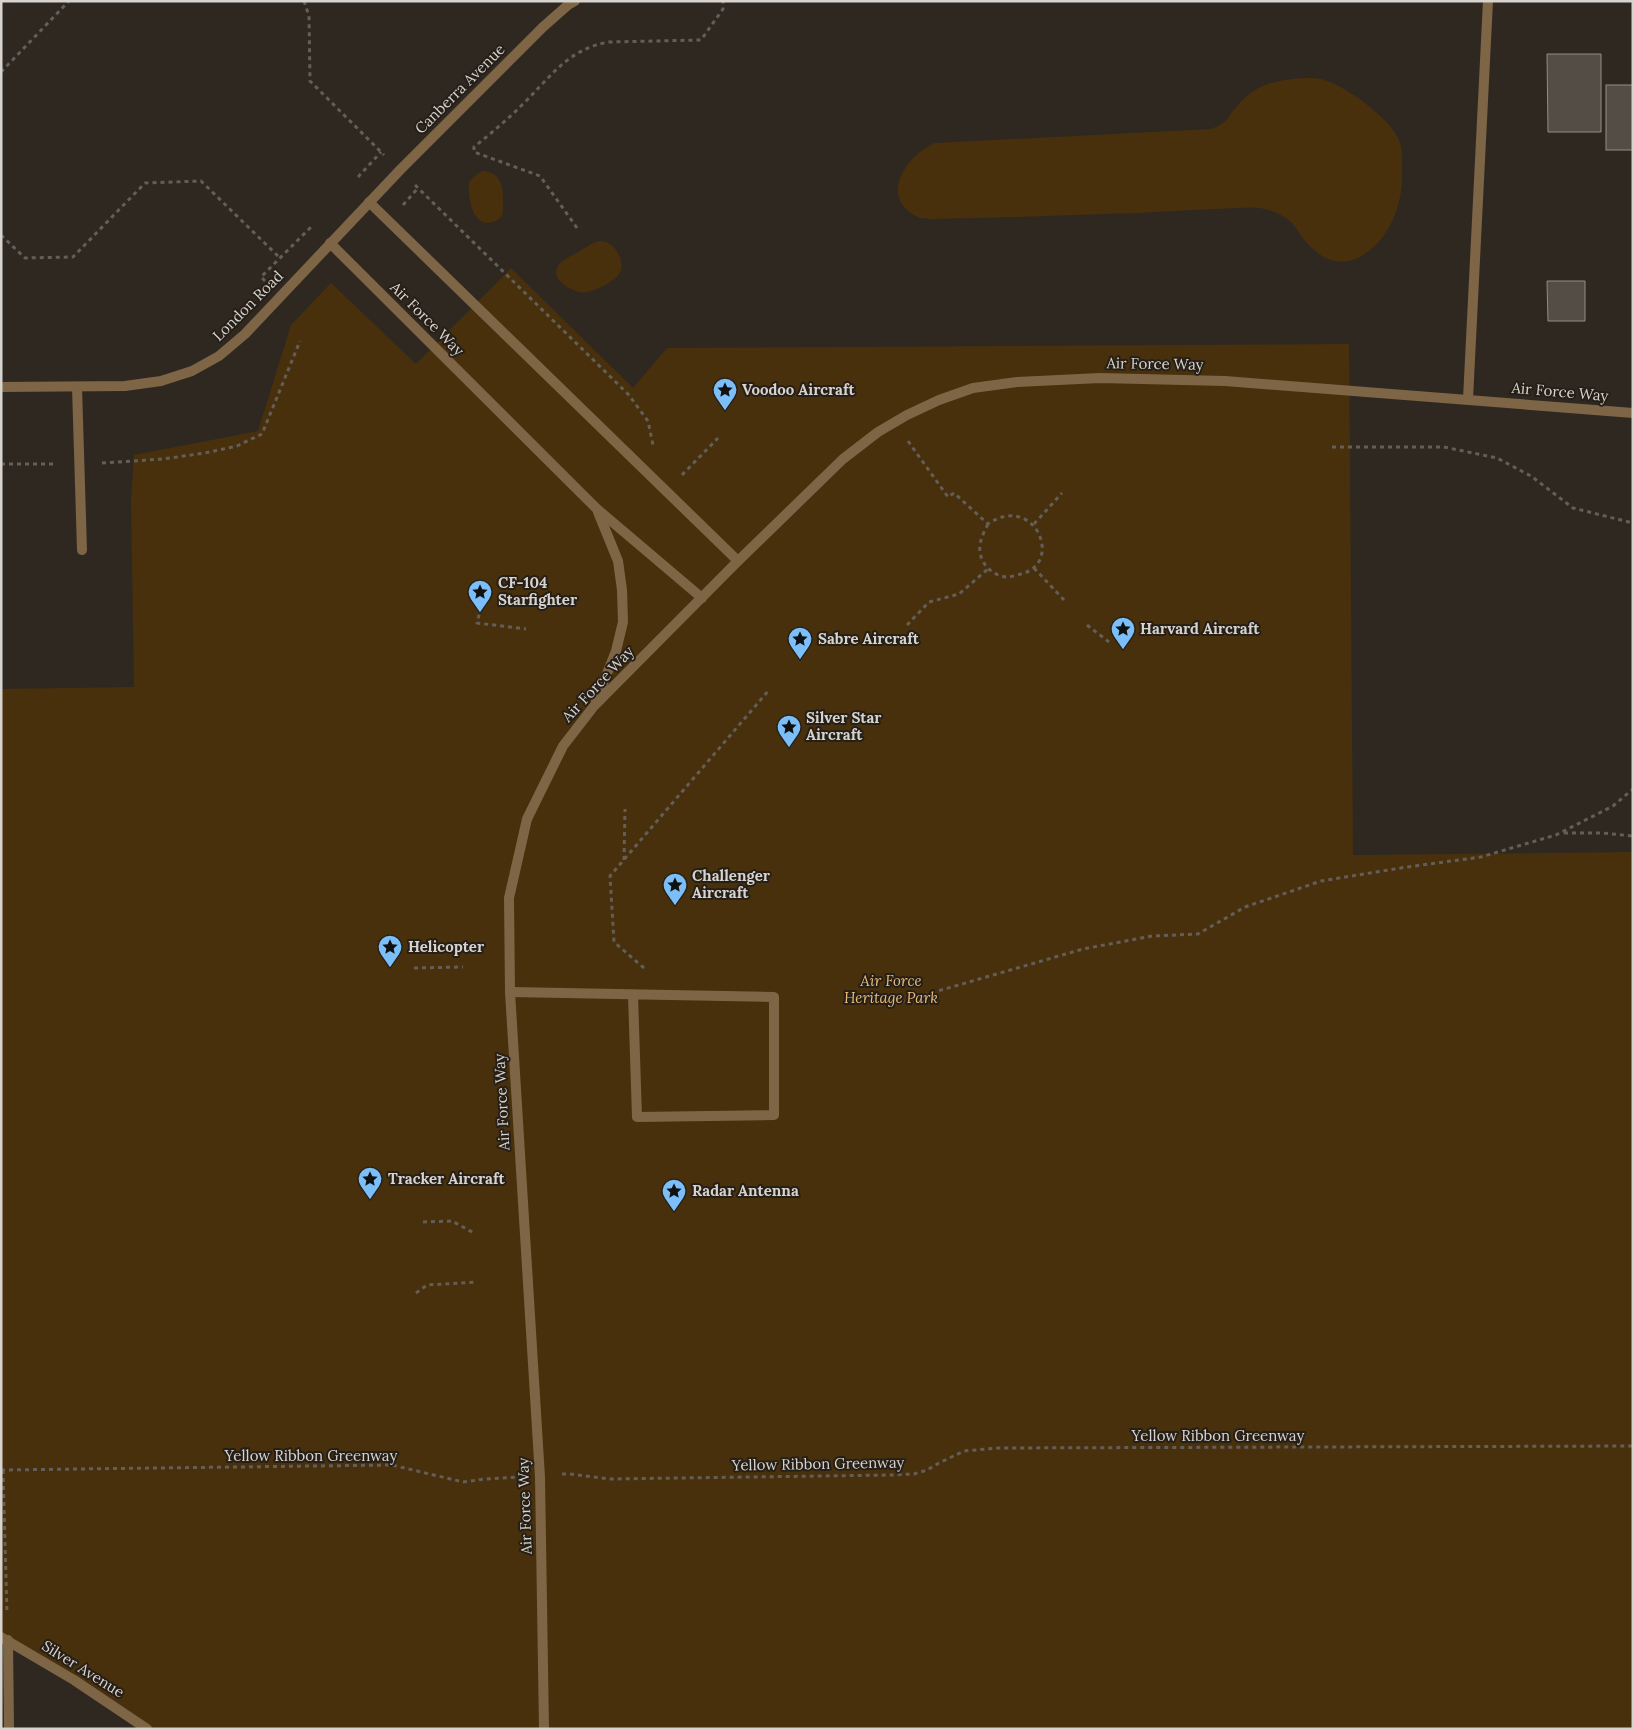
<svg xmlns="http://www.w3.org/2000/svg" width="1634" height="1730" viewBox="0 0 1634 1730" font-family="Lora,serif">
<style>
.green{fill:#48300c}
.building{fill:#544d45;stroke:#958d84}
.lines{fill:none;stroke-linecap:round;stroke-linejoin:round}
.path{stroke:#645e58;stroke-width:3;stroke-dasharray:4 4;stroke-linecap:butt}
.lane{stroke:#7e6545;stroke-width:10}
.street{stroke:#7e6545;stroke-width:10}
.labels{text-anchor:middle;stroke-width:4;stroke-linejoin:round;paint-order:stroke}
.street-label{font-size:15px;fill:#d7d3ce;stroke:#251f17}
.poi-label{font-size:15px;font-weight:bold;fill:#d7d3ce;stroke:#251f17;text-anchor:start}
.park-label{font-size:15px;font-style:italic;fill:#e9ba7d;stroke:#251f17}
</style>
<rect width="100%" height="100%" fill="#2f2821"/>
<g class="green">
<path d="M1306 78C1312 78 1318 78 1324 80 1346 86 1388 117 1398 138 1403 149 1402 159 1402 171 1404 204 1387 249 1352 260 1331 267 1314 252 1301 236 1298 232 1296 227 1293 224 1284 215 1270 209 1259 208 1251 207 1244 208 1236 208 1208 209 1181 211 1153 212 1136 214 1120 213 1104 214 1045 216 988 218 929 219 926 218 920 219 918 217 878 198 905 156 935 143L1211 129C1231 121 1226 118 1239 104 1259 82 1278 80 1306 78Z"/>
<path d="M483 171C501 172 504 188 503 203 503 209 504 213 500 218 497 221 494 222 489 223 471 224 468 195 469 182L477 174Z"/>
<path d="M600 241C615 240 627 264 619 274 614 282 589 295 579 292 570 290 550 279 558 266 563 259 575 254 583 249 589 246 593 242 600 241Z"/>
<polygon points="511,268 633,388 667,348 1349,344 1353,855 1633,852 1633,1729 147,1729 1,1637 1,689 134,687 131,500 134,455 258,431 291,325 331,283 416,364"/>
</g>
<g class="building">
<polygon points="1547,54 1601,54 1601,132 1548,132"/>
<rect x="1606" y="85" width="27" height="65"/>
<polygon points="1547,281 1585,281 1585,321 1548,321"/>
</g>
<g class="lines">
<g class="path">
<polyline points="304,1 309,16 310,81 384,155"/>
<polyline points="1,72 69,1"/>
<polyline points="358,177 381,152"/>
<polyline points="415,185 628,394 648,421 653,445"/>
<polyline points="403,205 418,188"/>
<path d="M577 228 540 176 474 152V147C490 134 506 121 521 106 549 79 567 49 609 42L701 40 723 9V1"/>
<polyline points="1,235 25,258 73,257 145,183 201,181 280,258"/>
<polyline points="265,281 261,277 311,227"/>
<path d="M908 441 948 497 954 493 988 524C1034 492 1065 563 1021 574 1017 575 1011 577 1006 577 990 575 978 561 980 545 981 537 985 530 988 524"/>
<polyline points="1332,447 1444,447 1497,458 1531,476 1573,508 1633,523"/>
<polyline points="102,463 163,459 205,453 237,446 262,434 300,341"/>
<polyline points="1,464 56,464"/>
<polyline points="682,475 718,438"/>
<polyline points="1034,524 1062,493"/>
<polyline points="1034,568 1064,600"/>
<polyline points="483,599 477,623 526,629"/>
<polyline points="907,625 929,602 959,594 988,569"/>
<polyline points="1087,625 1109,642"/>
<polyline points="1564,833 1602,833 1633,836"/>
<polyline points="624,860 625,809"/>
<polyline points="414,968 463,967"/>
<polyline points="644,968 614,942 610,876 769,690"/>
<polyline points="893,1004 1083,949 1152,936 1198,934 1245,907 1321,881 1407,867 1481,857 1556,835 1613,806 1633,789"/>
<polyline points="423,1222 452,1221 474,1233"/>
<polyline points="416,1293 427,1285 477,1282"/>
<polyline points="1,1470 392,1465 463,1482 485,1479 518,1477"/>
<polyline points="3,1470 7,1614"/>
<polyline points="562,1474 570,1474 609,1479 891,1475 914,1474 927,1470 939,1463 964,1451 998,1448 1633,1446"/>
</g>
<g class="lane">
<polyline points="77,387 82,550"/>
<polyline points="1468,399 1488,1"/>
<polyline points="510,992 774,997 774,1115 637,1117 633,995"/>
</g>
<g class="street">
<polyline points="369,202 738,561"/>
<polyline points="330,243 597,509 702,598"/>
<polyline points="1,387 125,386 161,381 192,371 219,356 245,334 400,170 543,27 568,5 575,1"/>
<polyline points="596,701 616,651 623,622 622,590 618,561 598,512"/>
<polyline points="1,1637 74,1680 147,1729"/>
<polyline points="8,1640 9,1729"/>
<polyline points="544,1729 540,1477 510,992 509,898 527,819 563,746 594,706 738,561 843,459 878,432 907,415 939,400 973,388 1017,382 1100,378 1225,381 1633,413"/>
</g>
</g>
<defs>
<symbol id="sight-pin" viewBox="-11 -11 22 30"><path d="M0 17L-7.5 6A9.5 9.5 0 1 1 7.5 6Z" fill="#7bbef8" stroke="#251f17"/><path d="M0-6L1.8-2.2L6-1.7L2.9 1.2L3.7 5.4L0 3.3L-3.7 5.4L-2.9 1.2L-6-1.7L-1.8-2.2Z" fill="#111"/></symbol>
</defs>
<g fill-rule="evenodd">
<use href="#sight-pin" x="711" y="376" width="28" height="38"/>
<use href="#sight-pin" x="466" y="578" width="28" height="38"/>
<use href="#sight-pin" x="1109" y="615" width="28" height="38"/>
<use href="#sight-pin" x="786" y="625" width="28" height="38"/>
<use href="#sight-pin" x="775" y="713" width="28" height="38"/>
<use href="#sight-pin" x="661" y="871" width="28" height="38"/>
<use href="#sight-pin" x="376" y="933" width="28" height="38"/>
<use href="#sight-pin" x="356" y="1165" width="28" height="38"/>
<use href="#sight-pin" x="660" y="1177" width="28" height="38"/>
</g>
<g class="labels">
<g class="street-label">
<text transform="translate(460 89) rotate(-45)" y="5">Canberra Avenue</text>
<text transform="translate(248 306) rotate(-45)" y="5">London Road</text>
<text transform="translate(427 319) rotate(45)" y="5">Air Force Way</text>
<text transform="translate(1155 364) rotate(1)" y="5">Air Force Way</text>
<text transform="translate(1560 392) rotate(5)" y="5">Air Force Way</text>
<text transform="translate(598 684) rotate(-47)" y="5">Air Force Way</text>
<text transform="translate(502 1102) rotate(-93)" y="5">Air Force Way</text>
<text x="1218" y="1441">Yellow Ribbon Greenway</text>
<text x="311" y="1461">Yellow Ribbon Greenway</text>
<text transform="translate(818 1464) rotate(-1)" y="5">Yellow Ribbon Greenway</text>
<text transform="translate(525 1506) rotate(-92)" y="5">Air Force Way</text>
<text transform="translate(83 1669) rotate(32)" y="5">Silver Avenue</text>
</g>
<g class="poi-label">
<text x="742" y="395">Voodoo Aircraft</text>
<text x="498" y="588">CF-104<tspan x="498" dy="17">Starfighter</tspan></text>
<text x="1140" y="634">Harvard Aircraft</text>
<text x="818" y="644">Sabre Aircraft</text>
<text x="806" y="723">Silver Star<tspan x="806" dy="17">Aircraft</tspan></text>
<text x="692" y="881">Challenger<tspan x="692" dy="17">Aircraft</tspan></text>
<text x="408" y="952">Helicopter</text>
<text x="388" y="1184">Tracker Aircraft</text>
<text x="692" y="1196">Radar Antenna</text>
</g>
<g class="park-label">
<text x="891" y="986">Air Force<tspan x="891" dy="17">Heritage Park</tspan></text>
</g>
</g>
<rect width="1634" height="1730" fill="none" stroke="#d7d3ce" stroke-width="5"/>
</svg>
